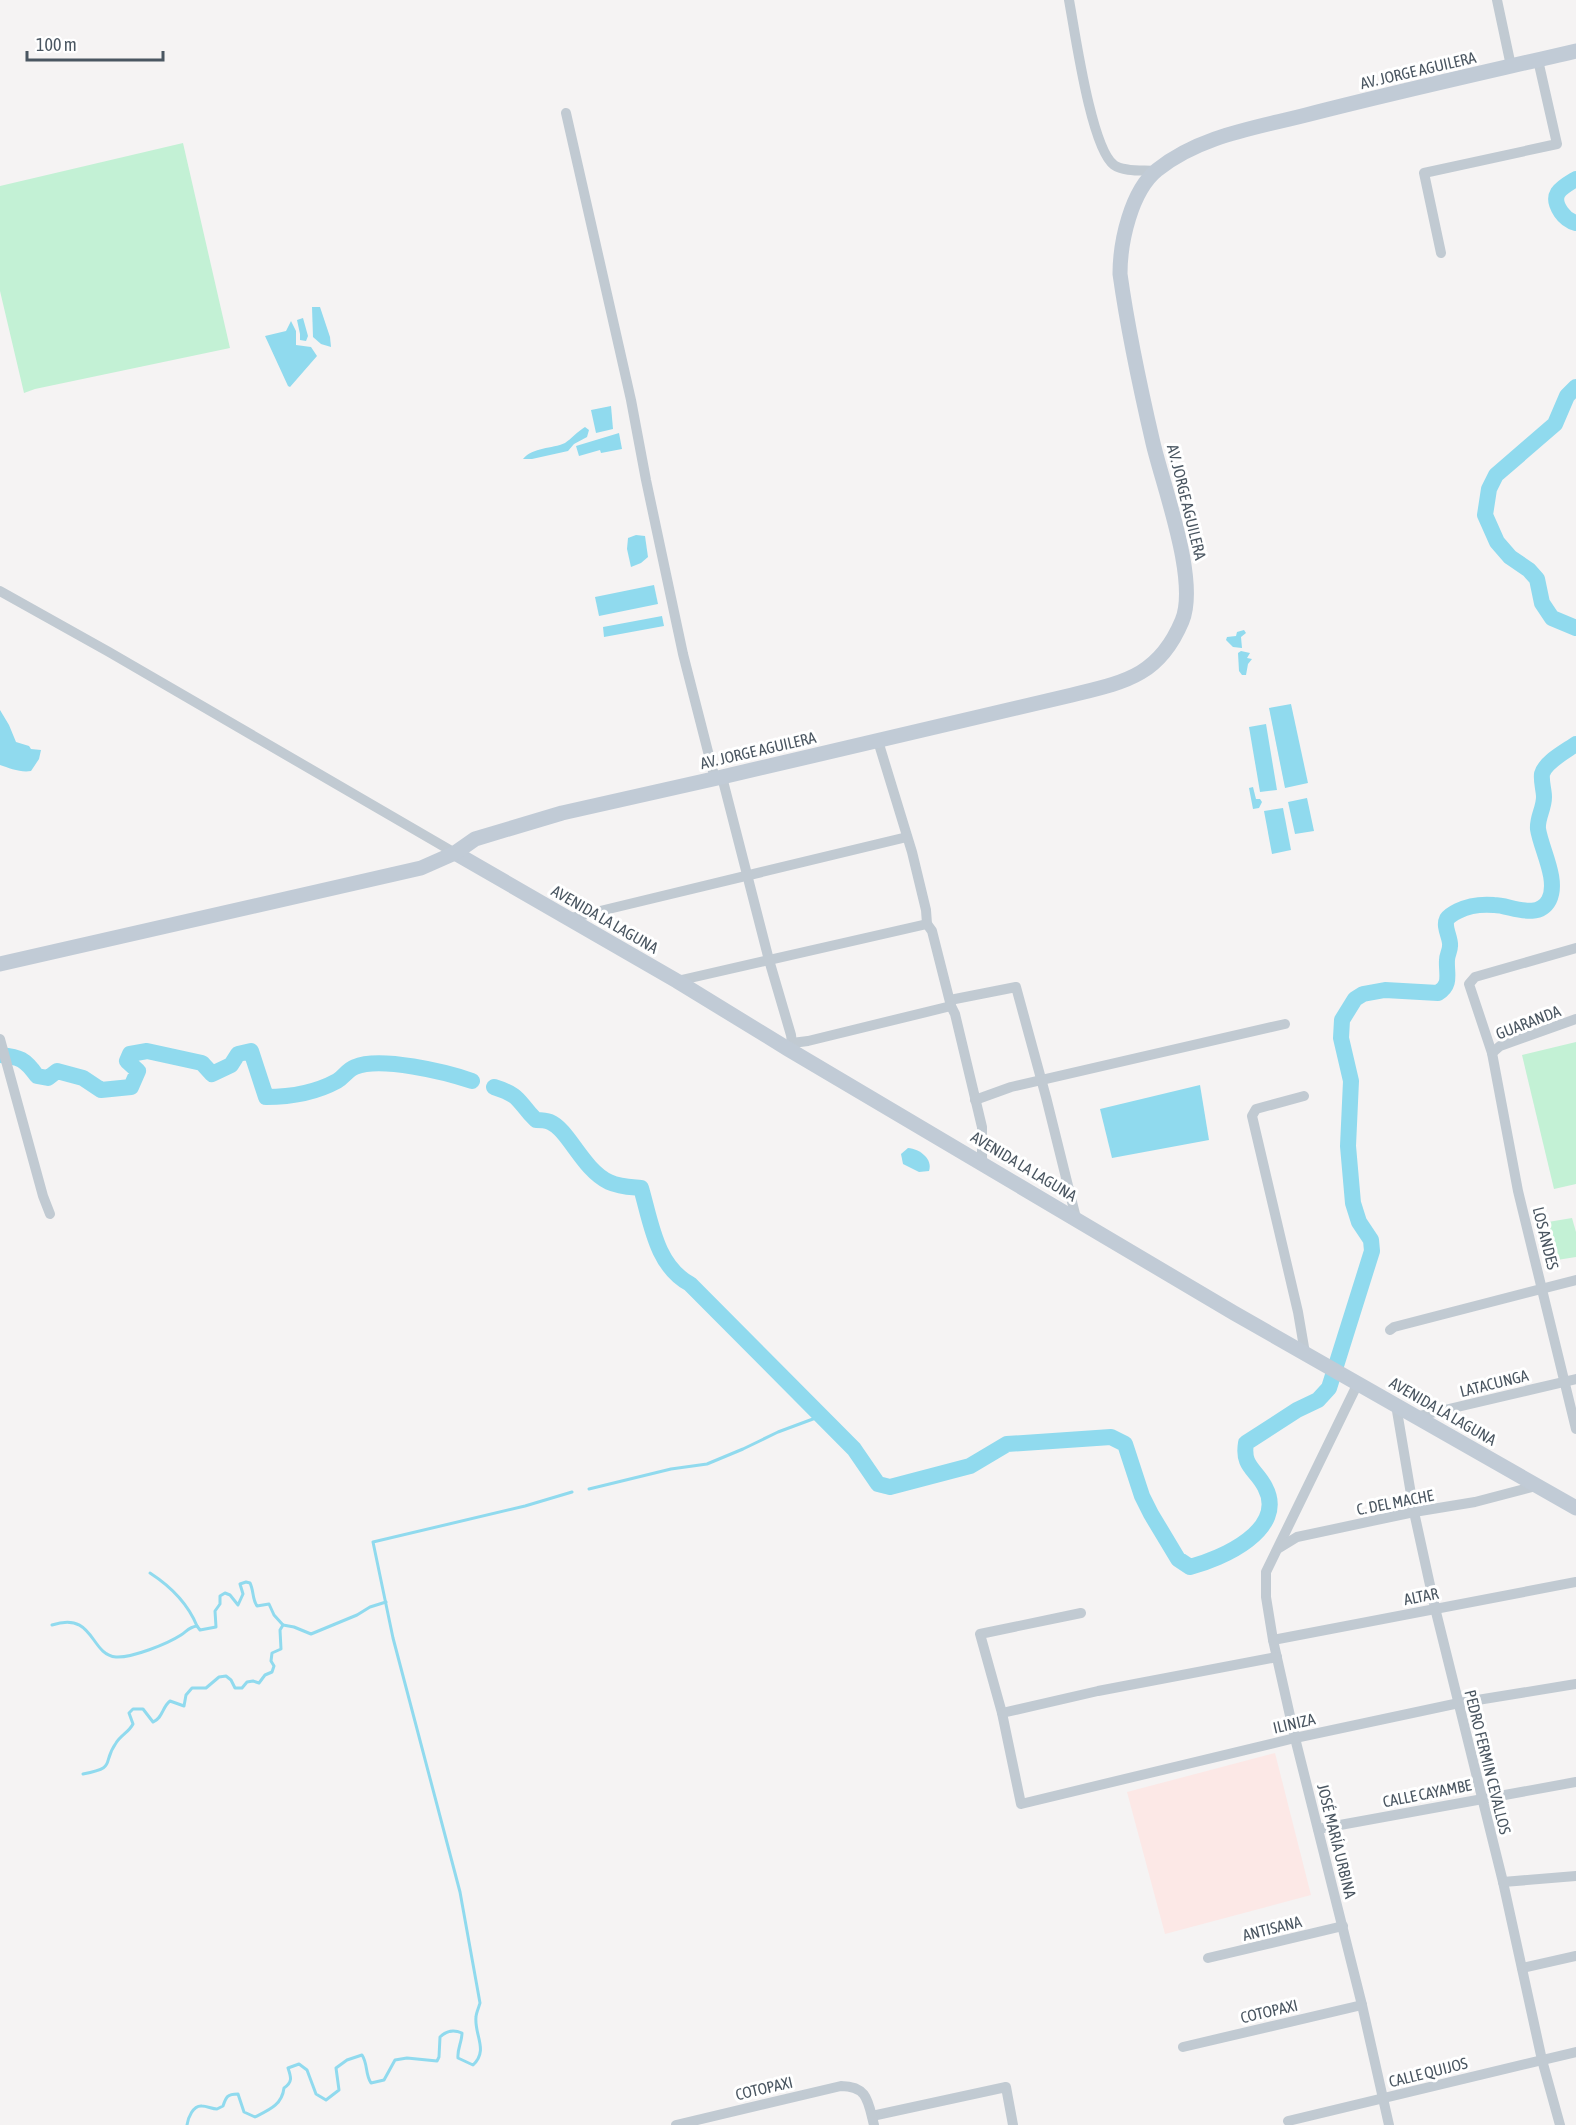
<svg xmlns="http://www.w3.org/2000/svg" width="1576" height="2125" viewBox="0 0 1576 2125" font-family="'Asap Condensed',sans-serif">
<style>
.medical{fill:#fce8e6}
.green{fill:#c3f1d5}
.water{fill:#90daee}
.lines{fill:none;stroke-linecap:round;stroke-linejoin:round}
.stream{stroke:#90daee;stroke-width:3}
.river{stroke:#90daee;stroke-width:16}
.street{stroke:#c1cad2;stroke-width:10}
.secondary{stroke:#c1cbd6;stroke-width:15}
.labels{text-anchor:middle;stroke-width:6;stroke-linejoin:round;paint-order:stroke}
.street-label{font-size:16px;fill:#4a5661;stroke:#fff}
</style>
<rect width="100%" height="100%" fill="#f5f3f3"/>
<polygon class="medical" points="1275,1753 1311,1895 1165,1934 1127,1792"/>
<g class="green">
<polygon points="183,143 230,348 35,389 24,393 0,291 0,186"/>
<polygon points="1576,1042 1576,1184 1554,1189 1522,1055"/>
<polygon points="1572,1218 1576,1232 1576,1257 1557,1260 1548,1222"/>
</g>
<g class="water">
<polygon points="312,307 320,307 330,337 331,347 321,344 313,337"/>
<polygon points="303,318 308,336 306,341 300,340 300,334 297,320"/>
<polygon points="291,321 296,331 296,345 311,347 317,356 290,387 288,386 265,336 286,331"/>
<polygon points="611,406 613,429 596,433 591,410"/>
<path d="M585 427 589 430 587 437 574 444 568 451 532 459H523C533 447 552 449 565 443 571 439 578 431 585 427Z"/>
<polygon points="619,433 622,449 601,453 600,450 579,456 576,446"/>
<polygon points="636,535 645,536 648,557 641,563 631,567 627,549 628,538"/>
<polygon points="654,585 658,604 599,616 595,597"/>
<polygon points="662,616 664,626 604,637 603,627"/>
<polygon points="1244,630 1246,633 1241,637 1242,648 1233,647 1226,640 1227,637 1236,636 1237,632"/>
<polygon points="1241,651 1250,653 1247,658 1252,659 1248,664 1246,675 1242,675 1239,671 1238,653"/>
<polygon points="1291,704 1308,783 1285,788 1269,708"/>
<path d="M0 710 9 725 16 742 29 746 31 749 41 750 39 759 31 771C21 773 9 768 0 765Z"/>
<polygon points="1266,724 1277,790 1260,792 1249,727"/>
<polygon points="1253,787 1256,799 1260,799 1262,802 1259,808 1253,809 1249,788"/>
<polygon points="1307,798 1314,831 1295,834 1288,802"/>
<polygon points="1283,808 1291,850 1272,854 1264,811"/>
<polygon points="1200,1085 1209,1140 1112,1158 1100,1109"/>
<path d="M908 1148C920 1149 933 1159 929 1171L919 1172 903 1164 901 1154Z"/>
</g>
<g class="lines">
<g class="stream">
<polyline points="589,1489 671,1469 707,1464 743,1449 778,1432 821,1416"/>
<path d="M150 1573C170 1586 188 1604 197 1626"/>
<path d="M52 1625C95 1611 89 1654 116 1657 132 1658 167 1644 181 1635 187 1631 189 1627 197 1626L200 1630 216 1627 215 1611 220 1604V1596L225 1593 230 1595 238 1605 243 1594 240 1584 246 1582 250 1583C254 1591 252 1599 257 1606L269 1604 274 1615 283 1625"/>
<path d="M83 1774C118 1767 101 1764 116 1743 121 1735 129 1732 133 1724L129 1713 133 1709H143L153 1722C163 1718 162 1707 170 1701L184 1706 186 1695 192 1688H206L219 1677 226 1676 231 1680 235 1688H242L247 1682 253 1681 259 1683 265 1675 272 1672 274 1666 271 1661 272 1653 281 1649 280 1630 283 1625 294 1627 311 1634 357 1615 370 1607 386 1602"/>
<path d="M187 2125C188 2118 193 2105 202 2106 207 2106 212 2109 217 2109L223 2106C226 2097 227 2094 238 2094L244 2112 255 2117C269 2110 282 2105 284 2088 293 2082 291 2077 288 2068L299 2064 307 2070 316 2094 326 2100 339 2090 336 2068 347 2060 362 2055C368 2064 365 2074 371 2083L384 2080 395 2060 407 2058 437 2061 439 2057 440 2037C446 2031 453 2029 462 2033 462 2042 457 2049 458 2058L473 2065C489 2050 474 2035 476 2017 476 2013 479 2007 480 2003L460 1892 393 1638 373 1542 525 1506 572 1492"/>
</g>
<g class="river">
<path d="M1576 179C1561 188 1549 194 1561 212 1565 218 1569 221 1576 223"/>
<polyline points="1576,387 1567,396 1555,424 1496,475 1489,489 1485,515 1497,542 1510,557 1529,570 1537,579 1542,603 1552,618 1576,628"/>
<path d="M0 1055C20 1057 25 1059 37 1076L48 1078 57 1071 83 1078 101 1090 131 1087 138 1071 127 1061 130 1054 147 1051 202 1063 212 1074 231 1065 238 1054 251 1051 266 1097C291 1097 315 1093 337 1081 344 1077 347 1070 355 1067 380 1056 446 1072 472 1081"/>
<path d="M494 1087C523 1096 517 1102 536 1120 540 1120 545 1120 550 1122 569 1130 582 1169 609 1182 620 1187 630 1187 641 1188 651 1222 656 1266 690 1284L854 1449 878 1484 890 1487 970 1466 1007 1444 1111 1437 1125 1444 1142 1496 1151 1514 1178 1559 1190 1567C1221 1559 1288 1530 1265 1487 1256 1469 1242 1467 1246 1443L1297 1410 1318 1400 1329 1388 1372 1251 1371 1240 1359 1222 1353 1203 1348 1146 1351 1081 1341 1038 1342 1020 1355 999 1363 994 1385 990 1438 993C1452 985 1446 973 1447 960 1447 955 1450 951 1450 946 1451 938 1443 927 1447 919 1449 916 1454 913 1458 911 1468 906 1482 904 1494 905 1510 905 1538 921 1549 900 1559 880 1541 849 1538 829 1537 817 1544 809 1544 797 1544 790 1541 782 1542 774 1545 762 1566 751 1576 744"/>
</g>
<g class="street">
<path d="M1069 0C1075 32 1091 148 1114 165 1124 172 1143 170 1155 171"/>
<polyline points="1497,0 1511,66"/>
<polyline points="566,113 631,400 646,480 683,654 715,779"/>
<polyline points="1441,253 1424,173 1557,144 1538,60"/>
<polyline points="0,591 109,652 455,853"/>
<polyline points="878,741 912,852 926,910 927,924 932,931 951,1006 955,1014 982,1127 982,1162"/>
<polyline points="722,777 769,960 791,1035 792,1043 788,1049"/>
<polyline points="567,919 907,837"/>
<polyline points="1576,948 1475,977 1469,984 1492,1053 1518,1191 1576,1429"/>
<polyline points="677,981 927,924"/>
<polyline points="950,1000 1016,987 1046,1097 1076,1218"/>
<polyline points="0,1039 43,1196 50,1214"/>
<polyline points="792,1043 808,1041 951,1006"/>
<polyline points="1492,1053 1500,1046 1576,1019"/>
<polyline points="1304,1096 1256,1109 1252,1116 1298,1312 1305,1353"/>
<polyline points="975,1100 1011,1087 1285,1024"/>
<polyline points="1390,1330 1394,1327 1576,1280"/>
<polyline points="1358,1383 1266,1572 1266,1597 1273,1640 1295,1738 1362,2005 1389,2125"/>
<polyline points="1396,1405 1414,1512 1435,1608 1503,1882 1542,2060 1560,2125"/>
<polyline points="1419,1416 1576,1379"/>
<polyline points="1279,1548 1297,1537 1414,1512 1475,1502 1536,1486"/>
<polyline points="1081,1613 980,1634 1002,1713 1021,1804 1295,1738 1459,1703 1576,1684"/>
<polyline points="1273,1640 1576,1582"/>
<polyline points="1002,1713 1098,1691 1277,1657"/>
<polyline points="1318,1829 1576,1782"/>
<polyline points="1503,1882 1576,1876"/>
<polyline points="1208,1958 1343,1926"/>
<polyline points="1522,1968 1576,1956"/>
<polyline points="1183,2047 1362,2005"/>
<polyline points="872,2116 1006,2087 1013,2125"/>
<polyline points="1288,2121 1576,2052"/>
<path d="M676 2125 841 2086C868 2086 868 2102 874 2125"/>
</g>
<g class="secondary">
<polyline points="455,853 677,981 788,1049 1234,1313 1576,1508"/>
<path d="M0 964 421 868 455 853 475 839 562 813 722 777 1072 695C1125 682 1159 676 1182 621 1199 581 1163 486 1153 443 1140 387 1128 331 1120 274 1120 242 1131 191 1157 170 1199 136 1255 128 1306 115 1395 92 1486 72 1576 51"/>
</g>
</g>
<g class="labels">
<g class="street-label">
<text transform="translate(1418 70) rotate(-13)" y="6">AV. JORGE AGUILERA</text>
<text transform="translate(1187 502) rotate(76)" y="6">AV. JORGE AGUILERA</text>
<text transform="translate(758 750) rotate(-13)" y="6">AV. JORGE AGUILERA</text>
<text transform="translate(605 919) rotate(30)" y="6">AVENIDA LA LAGUNA</text>
<text transform="translate(1528 1022) rotate(-21)" y="6">GUARANDA</text>
<text transform="translate(1024 1166) rotate(31)" y="6">AVENIDA LA LAGUNA</text>
<text transform="translate(1546 1238) rotate(76)" y="6">LOS ANDES</text>
<text transform="translate(1494 1383) rotate(-14)" y="6">LATACUNGA</text>
<text transform="translate(1443 1411) rotate(30)" y="6">AVENIDA LA LAGUNA</text>
<text transform="translate(1395 1502) rotate(-11)" y="6">C. DEL MACHE</text>
<text transform="translate(1421 1596) rotate(-11)" y="6">ALTAR</text>
<text transform="translate(1294 1723) rotate(-13)" y="6">ILINIZA</text>
<text transform="translate(1488 1762) rotate(76)" y="6">PEDRO FERMIN CEVALLOS</text>
<text transform="translate(1427 1793) rotate(-11)" y="6">CALLE CAYAMBE</text>
<text transform="translate(1337 1841) rotate(76)" y="6">JOSÉ MARÍA URBINA</text>
<text transform="translate(1272 1928) rotate(-14)" y="6">ANTISANA</text>
<text transform="translate(1269 2011) rotate(-13)" y="6">COTOPAXI</text>
<text transform="translate(1428 2072) rotate(-14)" y="6">CALLE QUIJOS</text>
<text transform="translate(764 2088) rotate(-13)" y="6">COTOPAXI</text>
</g>
</g>
<path d="M27 51v9h136v-9" fill="none" stroke="#4a5661" stroke-width="3"/>
<text x="36" y="51" font-size="18" fill="#4a5661" stroke="#ffffff" stroke-width="4.5" paint-order="stroke">100 m</text>
</svg>
